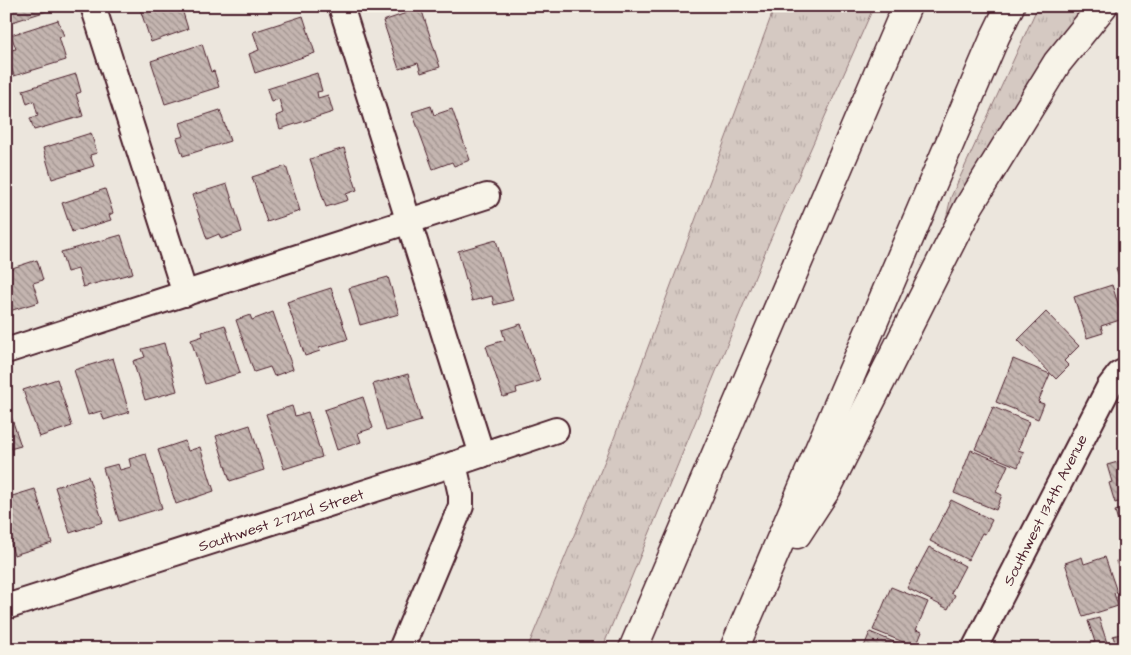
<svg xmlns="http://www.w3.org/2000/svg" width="1131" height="655" viewBox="0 0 1131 655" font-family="'Architects Daughter',sans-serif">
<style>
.grass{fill:url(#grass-tufts);stroke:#907476}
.building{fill:url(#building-back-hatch);stroke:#4a1f2b}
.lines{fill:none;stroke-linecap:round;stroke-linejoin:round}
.minor-casing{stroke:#4a1f2b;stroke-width:28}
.highway-casing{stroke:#4a1f2b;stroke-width:31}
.minor{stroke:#f7f3e8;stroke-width:24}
.highway{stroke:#f7f3e8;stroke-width:28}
.labels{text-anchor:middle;stroke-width:4;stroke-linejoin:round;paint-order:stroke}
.street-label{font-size:15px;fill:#4a1f2b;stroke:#f7f3e8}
</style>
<defs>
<pattern id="grass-tufts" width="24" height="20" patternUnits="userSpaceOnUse" patternTransform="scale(1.25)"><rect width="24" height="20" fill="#d5c9c2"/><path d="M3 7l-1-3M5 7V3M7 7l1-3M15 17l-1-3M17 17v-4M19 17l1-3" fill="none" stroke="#b8aca7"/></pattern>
<pattern id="building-back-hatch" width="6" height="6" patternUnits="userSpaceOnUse" patternTransform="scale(1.25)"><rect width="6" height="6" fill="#c4b5b0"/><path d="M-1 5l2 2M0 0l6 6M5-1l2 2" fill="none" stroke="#a1938f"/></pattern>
</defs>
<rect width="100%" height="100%" fill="#ece6dd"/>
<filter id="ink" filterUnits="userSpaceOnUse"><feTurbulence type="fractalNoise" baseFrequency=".02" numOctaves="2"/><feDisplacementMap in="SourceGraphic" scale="10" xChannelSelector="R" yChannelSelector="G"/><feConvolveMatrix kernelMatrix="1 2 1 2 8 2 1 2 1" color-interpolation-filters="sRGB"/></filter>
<g filter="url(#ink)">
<g class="grass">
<polygon points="775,6 874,6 768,245 602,649 527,649 613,441"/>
<polygon points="1038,6 1090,6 943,232 951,197"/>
</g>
<g class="building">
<polygon points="6,6 49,6 50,10 6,24"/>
<polygon points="139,6 181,6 188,29 151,42"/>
<polygon points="421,8 440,67 421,73 418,63 399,69 383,21"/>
<polygon points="303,16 315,53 255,73 249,54 259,50 253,32"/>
<polygon points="58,20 64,36 59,37 66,60 14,76 6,51 16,49 11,35"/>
<polygon points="202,44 211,72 214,71 219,87 165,104 151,61"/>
<polygon points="317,73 322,91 317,92 318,98 328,95 333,112 280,129 276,116 283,113 279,99 271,102 267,89"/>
<polygon points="76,74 81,92 76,94 83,116 34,130 30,118 38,116 34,101 27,104 23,90"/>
<polygon points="431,106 434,115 452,109 470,160 454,166 452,162 433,169 412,112"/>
<polygon points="220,110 230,141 183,156 177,138 184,136 180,123"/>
<polygon points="91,133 97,153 90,155 94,166 52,179 43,148"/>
<polygon points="344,148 357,190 346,194 348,200 326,207 310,159"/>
<polygon points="286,166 300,211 267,222 252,177"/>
<polygon points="227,184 242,232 221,239 219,234 207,239 192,195"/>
<polygon points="105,189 113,213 109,215 111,220 72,232 62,203"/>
<polygon points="121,235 133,273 83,287 78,269 67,272 61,252"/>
<polygon points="496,240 513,300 494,305 492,296 472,301 458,251"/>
<polygon points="6,241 11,255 6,256"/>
<polygon points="37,260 43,280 33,283 39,302 6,312 6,270"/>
<polygon points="1125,265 1125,301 1119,283 1121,282 1116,268"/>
<polygon points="388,277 399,314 360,325 349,288"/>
<polygon points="1112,285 1123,319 1101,326 1103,333 1087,338 1074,297"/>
<polygon points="331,288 348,339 319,348 320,351 305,356 287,302"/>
<polygon points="273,312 293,369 274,376 270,367 254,372 236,320 250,315 252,320"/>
<polygon points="1046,312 1079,346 1064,361 1069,366 1056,379 1018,340"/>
<polygon points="521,324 540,381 516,388 517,393 503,397 486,346 505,340 502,330"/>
<polygon points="225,325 240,373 205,384 191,340 203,336 202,332"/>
<polygon points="164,343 177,391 145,400 133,361 145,357 142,349"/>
<polygon points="113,358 129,412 104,420 101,411 88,415 74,370"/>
<polygon points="1013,359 1050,374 1038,402 1044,404 1038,419 996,402"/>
<polygon points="408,374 421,421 386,431 373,384"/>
<polygon points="57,379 72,426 39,437 23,390"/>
<polygon points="363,397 373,428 358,433 361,442 337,450 324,410"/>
<polygon points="6,401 21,446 6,450"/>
<polygon points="292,406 295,416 308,412 322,457 284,469 266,414"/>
<polygon points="993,407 1029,422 1018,450 1024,452 1018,467 975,449"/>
<polygon points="250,425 264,470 230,481 216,436"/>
<polygon points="185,441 188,451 200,447 214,491 176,504 158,450"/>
<polygon points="971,450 1008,465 996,492 1002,495 996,510 954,493"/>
<polygon points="146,454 162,508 119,521 103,468 118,464 120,470 131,467 129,459"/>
<polygon points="1125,460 1125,500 1115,503 1109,483 1112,482 1107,465"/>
<polygon points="88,476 103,522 70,533 55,487"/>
<polygon points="35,489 52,543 14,555 6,530 6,508 12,507 9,497"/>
<polygon points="951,500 992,520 985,534 982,533 968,560 930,541"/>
<polygon points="1125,508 1125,543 1115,511"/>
<polygon points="929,547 965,566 951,593 955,595 948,609 907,588"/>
<polygon points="1082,557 1084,564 1105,557 1117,592 1114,593 1118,606 1083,617 1065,563"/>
<polygon points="1125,558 1125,589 1116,561"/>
<polygon points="891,587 928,602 916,630 922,632 916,647 873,630"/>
<polygon points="1125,594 1125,606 1121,608 1117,597"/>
<polygon points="1099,618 1109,649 1075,649 1095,642 1088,621"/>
<polygon points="1125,618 1125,649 1117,649 1113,636 1124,633 1119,619"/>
<polygon points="870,632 906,647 906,649 863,649"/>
</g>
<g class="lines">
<defs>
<g id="minor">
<polyline points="93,6 185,294"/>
<polyline points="341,6 482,455"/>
<polyline points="6,351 487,196"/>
<polyline points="6,607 454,464 556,430"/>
<polyline points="401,649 461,506 461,495 454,464"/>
<polyline points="974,649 1109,387 1119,374 1125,371"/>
</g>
<g id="highway">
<polyline points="797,534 827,488 969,206 1057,63 1103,6"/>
<polyline points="633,649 907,6"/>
<polyline points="734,649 995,37 1010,6"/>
</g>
</defs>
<use href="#minor" class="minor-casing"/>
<use href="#highway" class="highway-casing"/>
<use href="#minor" class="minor"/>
<use href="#highway" class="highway"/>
</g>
</g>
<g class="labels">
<g class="street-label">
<text transform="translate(1045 510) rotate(-63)" y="5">Southwest 134th Avenue</text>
<text transform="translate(281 520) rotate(-18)" y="5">Southwest 272nd Street</text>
</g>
</g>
<rect width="1131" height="655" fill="none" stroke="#f7f3e8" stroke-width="25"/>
<rect x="12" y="12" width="1106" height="630" fill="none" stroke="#4a1f2b" stroke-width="2" filter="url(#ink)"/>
</svg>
